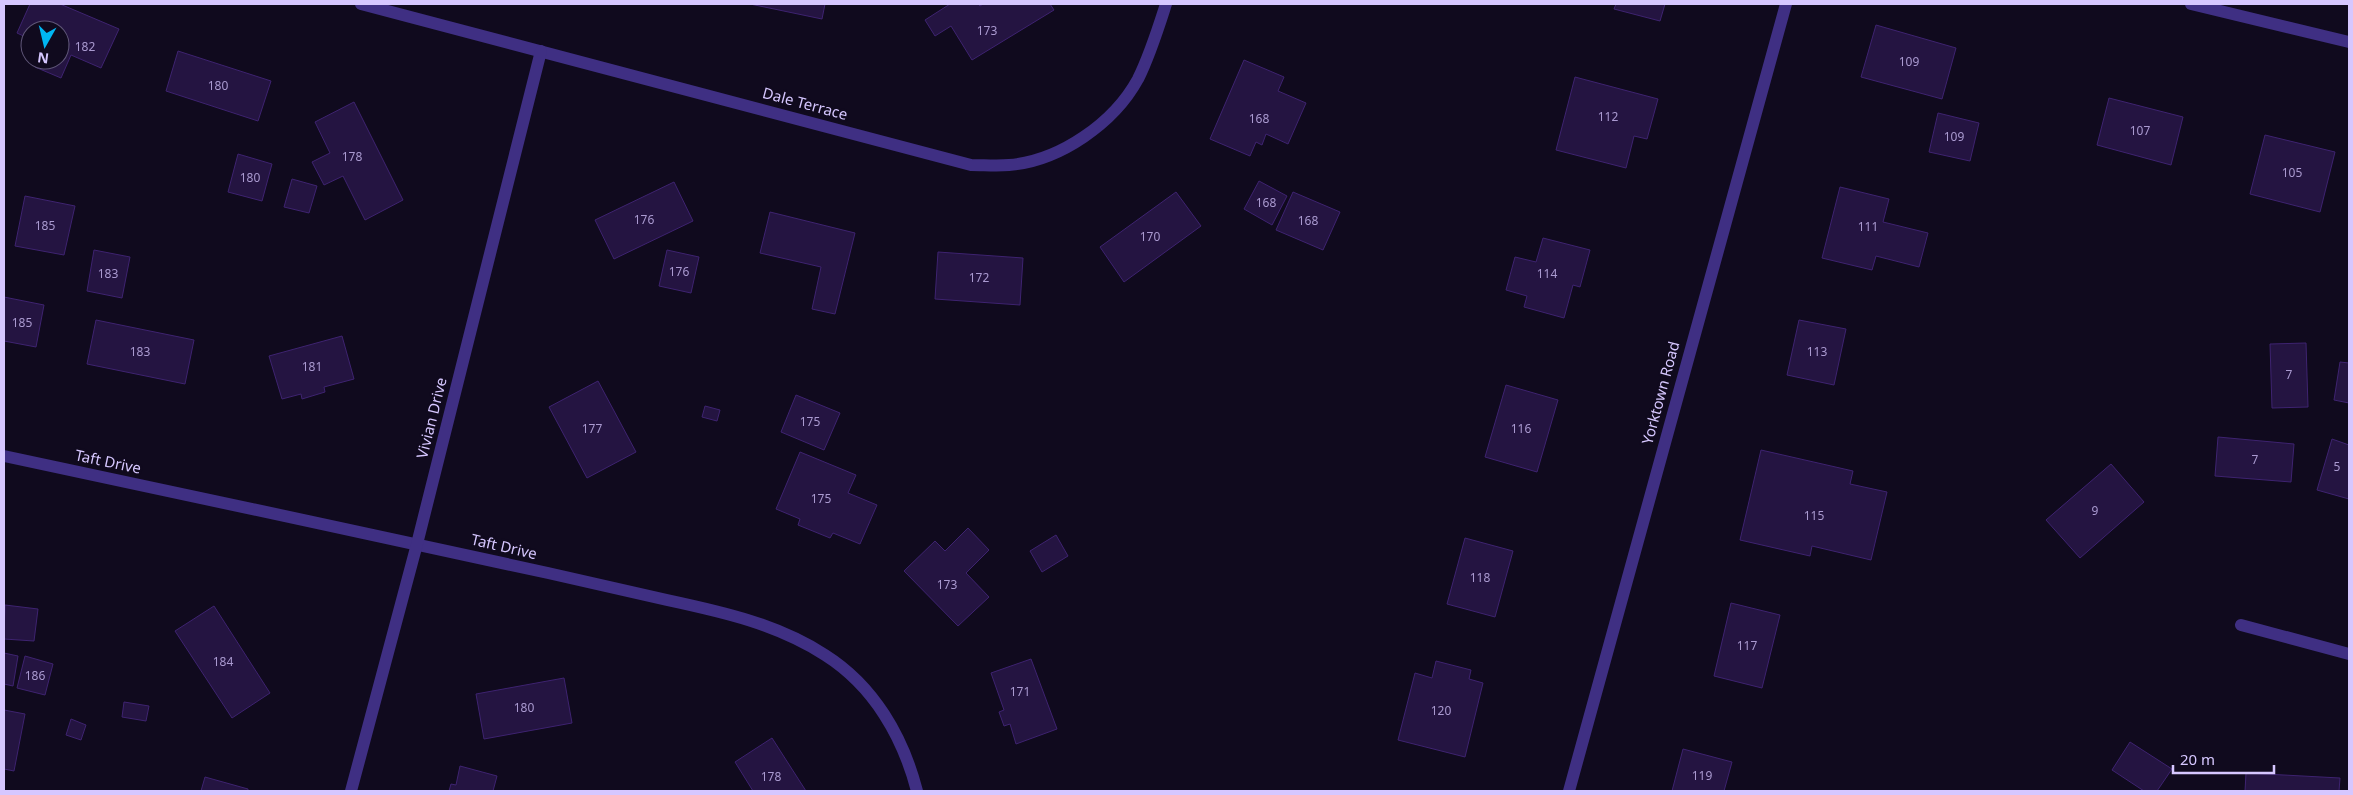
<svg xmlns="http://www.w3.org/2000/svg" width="2353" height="795" viewBox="0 0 2353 795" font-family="'Noto Sans',sans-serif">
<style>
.building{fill:#241441;stroke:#3e2370}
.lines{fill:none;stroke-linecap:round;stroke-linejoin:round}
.minor{stroke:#3f2f83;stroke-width:12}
.labels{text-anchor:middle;stroke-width:4.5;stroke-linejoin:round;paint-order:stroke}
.number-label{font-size:12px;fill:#aa9ad0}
.street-label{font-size:15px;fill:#d6c7ff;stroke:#100a1e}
</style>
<rect width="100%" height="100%" fill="#100a1e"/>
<g class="building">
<polygon points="30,4 60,4 119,29 101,68 71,55 61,78 35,67 39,60 60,60 60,30 30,30 30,39 17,33"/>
<polygon points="750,4 825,4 822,19"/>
<polygon points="950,4 978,4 980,6 983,4 1050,4 1054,10 972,60 951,26 935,36 925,20"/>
<polygon points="1616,4 1665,4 1660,21 1614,9"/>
<polygon points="1876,25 1956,48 1942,99 1861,77"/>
<polygon points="178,51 271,81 258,121 166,91"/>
<polygon points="1244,60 1284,77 1278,91 1306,103 1288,144 1266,134 1262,145 1256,142 1250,156 1210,139"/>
<polygon points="1575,77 1658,99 1647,139 1634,136 1626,168 1556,150"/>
<polygon points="2109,98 2183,117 2171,165 2097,145"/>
<polygon points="354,102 403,200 365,220 343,176 324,185 312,162 330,153 315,122"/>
<polygon points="1938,113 1979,123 1970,161 1929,152"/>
<polygon points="2265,135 2335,152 2320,212 2250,194"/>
<polygon points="238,154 272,164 262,201 228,192"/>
<polygon points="292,179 317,186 309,213 284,207"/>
<polygon points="1259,181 1287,196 1272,225 1244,209"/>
<polygon points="674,182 693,221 614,259 595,220"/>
<polygon points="1840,187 1889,199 1883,222 1928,233 1919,267 1876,256 1872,270 1822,258"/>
<polygon points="1176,192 1201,226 1124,282 1100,247"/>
<polygon points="1293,192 1340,212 1323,250 1276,230"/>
<polygon points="25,196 75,206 64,255 15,246"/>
<polygon points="770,212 855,233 835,314 812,309 821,267 760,253"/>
<polygon points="1543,238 1590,250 1580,287 1573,285 1564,318 1524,307 1527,296 1506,290 1515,257 1536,262"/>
<polygon points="94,250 130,257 122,298 87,291"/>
<polygon points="667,250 699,257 691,293 659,286"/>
<polygon points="938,252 1023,258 1020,305 935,299"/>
<polygon points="4,297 44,305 36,347 4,341"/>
<polygon points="96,320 194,340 185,384 87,364"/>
<polygon points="1799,320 1846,329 1834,385 1787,375"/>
<polygon points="342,336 354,379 324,387 325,392 302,399 301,394 282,399 269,356"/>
<polygon points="2306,343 2308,407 2272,408 2270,344"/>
<polygon points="2340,362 2349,363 2349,403 2334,400"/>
<polygon points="598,381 636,452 587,478 549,407"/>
<polygon points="1506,385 1558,400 1537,472 1485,457"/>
<polygon points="796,395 840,413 824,450 781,432"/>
<polygon points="705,406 720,410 717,421 702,417"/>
<polygon points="2218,437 2294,444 2291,482 2215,476"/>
<polygon points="2332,439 2349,445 2349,499 2317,490"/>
<polygon points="1761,450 1853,471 1850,484 1887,492 1871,560 1812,546 1810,556 1740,540"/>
<polygon points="800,452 856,475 848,493 877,505 860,544 833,533 830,538 798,525 800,519 776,509"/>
<polygon points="2111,464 2144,502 2080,558 2046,520"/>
<polygon points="968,528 989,550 966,573 989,597 958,626 904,571 935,541 945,551"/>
<polygon points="1056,535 1068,556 1042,572 1030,551"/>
<polygon points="1465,538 1513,551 1495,617 1447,604"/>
<polygon points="1731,603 1780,615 1762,688 1714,676"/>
<polygon points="5,605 38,609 34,641 4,639"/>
<polygon points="214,606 270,693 232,718 175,631"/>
<polygon points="4,653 18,656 13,686 4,684"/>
<polygon points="25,656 53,664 45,695 17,688"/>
<polygon points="1031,659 1057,729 1016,744 1010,724 1004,726 999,712 1004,710 991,673"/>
<polygon points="1436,661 1471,670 1469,679 1483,683 1465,757 1398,740 1415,673 1432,678"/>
<polygon points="564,678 572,723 484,739 476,694"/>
<polygon points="124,702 149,706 146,721 122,717"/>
<polygon points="4,710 25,714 14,771 4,769"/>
<polygon points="71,719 86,725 81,740 66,735"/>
<polygon points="772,738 806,791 753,791 735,762"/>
<polygon points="2130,742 2172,769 2157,791 2144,791 2112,770"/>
<polygon points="1683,749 1732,762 1724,791 1672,791"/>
<polygon points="460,766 497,776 493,791 449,791 451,784 456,785"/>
<polygon points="2246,773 2340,778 2339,791 2245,791"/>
<polygon points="205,777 248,789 248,791 201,791"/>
</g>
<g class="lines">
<g class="minor">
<path d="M361 4 971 165C984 165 997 166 1009 165 1060 161 1114 123 1138 79 1150 55 1158 29 1166 4"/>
<polyline points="2191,4 2349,42"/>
<path d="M4 456C185 495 367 533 548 573 588 582 628 591 667 600 723 612 777 624 825 655 874 686 903 737 917 791"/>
<polyline points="2241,625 2349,654"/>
<polyline points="351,791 417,544 541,51"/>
<polyline points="1569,791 1786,4"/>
</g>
</g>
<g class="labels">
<g class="number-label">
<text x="987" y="35">173</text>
<text x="85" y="51">182</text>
<text x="1909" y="66">109</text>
<text x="218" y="90">180</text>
<text x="1608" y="121">112</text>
<text x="1259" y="123">168</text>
<text x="2140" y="135">107</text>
<text x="1954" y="141">109</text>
<text x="352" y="161">178</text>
<text x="2292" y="177">105</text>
<text x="250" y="182">180</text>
<text x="1266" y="207">168</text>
<text x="644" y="224">176</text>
<text x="1308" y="225">168</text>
<text x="45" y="230">185</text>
<text x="1868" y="231">111</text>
<text x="1150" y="241">170</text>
<text x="679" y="276">176</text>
<text x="108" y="278">183</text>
<text x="1547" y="278">114</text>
<text x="979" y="282">172</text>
<text x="22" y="327">185</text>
<text x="140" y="356">183</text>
<text x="1817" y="356">113</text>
<text x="312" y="371">181</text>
<text x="2289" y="379">7</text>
<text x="810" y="426">175</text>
<text x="592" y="433">177</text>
<text x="1521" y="433">116</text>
<text x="2255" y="464">7</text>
<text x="2337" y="471">5</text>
<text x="821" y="503">175</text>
<text x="2095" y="515">9</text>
<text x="1814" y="520">115</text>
<text x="1480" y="582">118</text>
<text x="947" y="589">173</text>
<text x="1747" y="650">117</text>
<text x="223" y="666">184</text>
<text x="35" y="680">186</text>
<text x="1020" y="696">171</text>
<text x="524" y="712">180</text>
<text x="1441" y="715">120</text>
<text x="1702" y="780">119</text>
<text x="771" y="781">178</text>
</g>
<g class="street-label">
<text transform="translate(805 104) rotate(15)" y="5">Dale Terrace</text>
<text transform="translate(1661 393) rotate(-75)" y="5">Yorktown Road</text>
<text transform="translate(432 418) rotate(-76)" y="5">Vivian Drive</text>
<text transform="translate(108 462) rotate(12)" y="5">Taft Drive</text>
<text transform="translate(504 547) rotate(13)" y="5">Taft Drive</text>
</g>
</g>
<rect width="2353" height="795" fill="none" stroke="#d6c7ff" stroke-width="10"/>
<g transform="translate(45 45) rotate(188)"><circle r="24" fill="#100a1e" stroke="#5f5678"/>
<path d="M0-4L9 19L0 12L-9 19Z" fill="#00b6f2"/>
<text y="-8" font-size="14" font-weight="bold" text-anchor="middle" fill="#d6c7ff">N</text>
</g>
<path d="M2173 765v8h101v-8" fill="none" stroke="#d6c7ff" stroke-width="2.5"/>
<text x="2180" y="765" font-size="15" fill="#d6c7ff" stroke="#100a1e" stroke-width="4" paint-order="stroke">20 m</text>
</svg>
